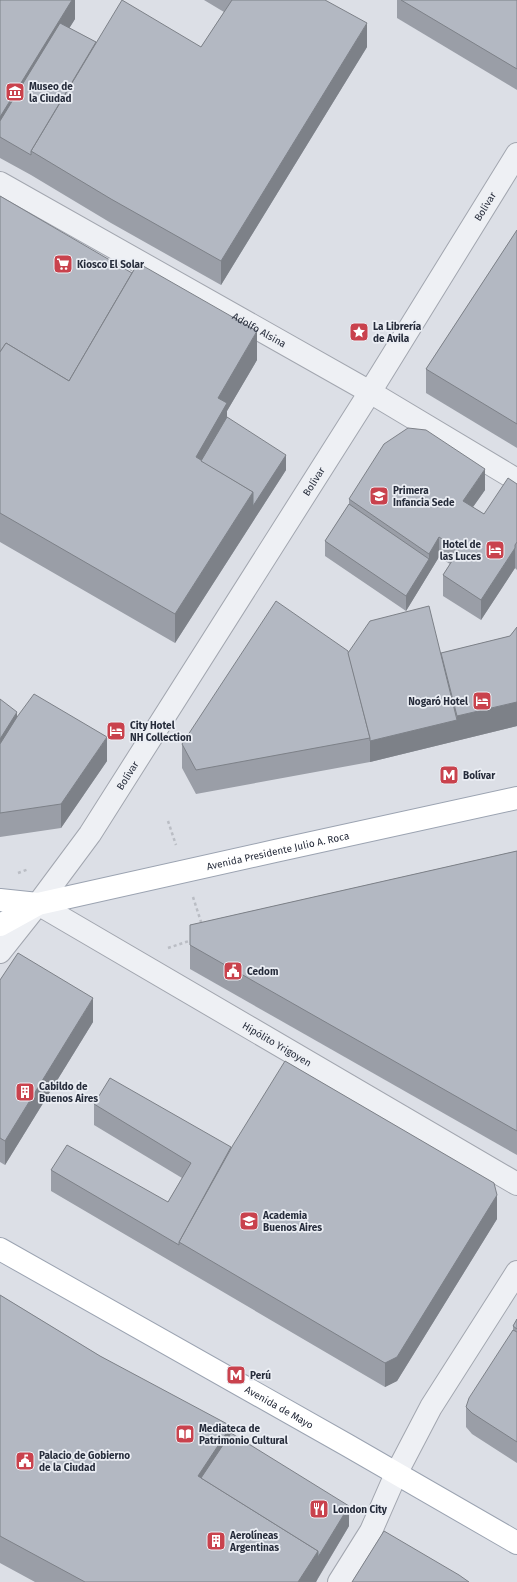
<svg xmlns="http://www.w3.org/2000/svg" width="517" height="1582" viewBox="0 0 517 1582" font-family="'Fira Sans',sans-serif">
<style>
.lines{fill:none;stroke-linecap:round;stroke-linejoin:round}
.minor-casing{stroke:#a2a6af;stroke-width:24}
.major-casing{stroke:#9ba3b1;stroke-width:24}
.path{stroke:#babdc4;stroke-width:2.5;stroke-dasharray:3 3;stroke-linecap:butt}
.minor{stroke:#eef0f4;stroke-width:22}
.major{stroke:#fff;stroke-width:22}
.wall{fill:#9a9ea7}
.shaded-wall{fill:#7d8188}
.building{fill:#b3b8c2;stroke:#7d8188}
.labels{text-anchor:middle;stroke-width:3.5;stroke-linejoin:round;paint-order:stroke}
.poi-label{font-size:10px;font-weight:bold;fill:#262c3b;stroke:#ebeef4;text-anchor:start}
.street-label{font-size:10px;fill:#262c3b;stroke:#ebeef4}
</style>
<rect width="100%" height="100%" fill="#dcdfe6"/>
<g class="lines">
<defs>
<g id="minor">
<path id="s1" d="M0 183 370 392 517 480"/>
<path id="s2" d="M38 904 517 1184"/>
<path id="s3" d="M0 952 38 904 90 834 370 392 517 154"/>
<polyline points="339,1582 371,1531 396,1474 431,1407 517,1272"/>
</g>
<g id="major">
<polyline points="0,900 38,904"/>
<path id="s4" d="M0 925 38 904 275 851 517 798"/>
<path id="s5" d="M0 1249 347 1445 517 1543"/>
</g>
</defs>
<use href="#minor" class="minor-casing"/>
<use href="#major" class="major-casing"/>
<g class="path">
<polyline points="168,821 176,845"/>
<polyline points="18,873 29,869"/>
<polyline points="193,897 202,925"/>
<polyline points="168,948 192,940"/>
</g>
<use href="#minor" class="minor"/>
<use href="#major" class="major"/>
</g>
<g class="wall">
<polygon points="0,0 75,0 75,19 69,28 96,42 201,47 224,12 204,0 325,0 367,47 221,285 111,223 31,175 0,158"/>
<polygon points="397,0 517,0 517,90 397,18"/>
<polygon points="0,196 257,360 227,411 227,417 286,470 175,643 0,542"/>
<polygon points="517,230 517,448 426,393 426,369"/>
<polygon points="517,484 517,570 515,568 481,620 443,596 443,575 450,564 439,557 406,611 325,556 325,541 349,504 349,499 485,490 473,507 484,514"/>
<polygon points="517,627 517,726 370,762 196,794 182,768 182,744 348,653 441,656 441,653 510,636"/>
<polygon points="0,699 17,717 107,761 61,828 0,837"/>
<polygon points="517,851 517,1155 190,969 190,925"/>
<polygon points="0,980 93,1022 5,1165 0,1162"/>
<polygon points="94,1104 231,1147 497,1219 397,1381 385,1387 51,1191 51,1170 168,1202 182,1178 94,1125"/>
<polygon points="0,1295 100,1356 231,1433 349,1526 316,1582 35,1582 0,1563"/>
<polygon points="517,1319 517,1463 472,1434 466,1427 466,1407 513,1330 513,1326"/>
</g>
<g class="shaded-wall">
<polygon points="72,0 75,0 75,19 2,138 0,137 0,117"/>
<polygon points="367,23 367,47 221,285 221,261"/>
<polygon points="257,331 257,360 227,411 227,432 202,475 196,457 218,398"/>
<polygon points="286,455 286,470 175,643 175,614 253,492"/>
<polygon points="485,469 485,490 463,521 463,501"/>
<polygon points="439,537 439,557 406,611 406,596 429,559 429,554"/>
<polygon points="515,548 515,568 481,620 481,600"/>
<polygon points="517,702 517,726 370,762 370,741 457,720 457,716"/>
<polygon points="17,712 17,741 0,768 0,739"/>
<polygon points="107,737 107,761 61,828 61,804"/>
<polygon points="93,998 93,1022 5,1165 5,1141"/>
<polygon points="497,1195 497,1219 397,1381 385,1387 385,1363"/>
<polygon points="231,1426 231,1453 207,1489 198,1476"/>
<polygon points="349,1506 349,1526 318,1578 318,1557"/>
<polygon points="318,1551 318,1578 316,1582 298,1582"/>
</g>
<g class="building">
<polygon points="0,0 72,0 0,117"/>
<polygon points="122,0 201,47 232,0 325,0 367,23 221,261 111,199 31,151"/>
<polygon points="401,0 517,0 517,69"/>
<polygon points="60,23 96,42 31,151 31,155 0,137 0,121"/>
<polygon points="0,196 132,273 69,381 6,343 0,352"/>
<polygon points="517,230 517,424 426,369"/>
<polygon points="138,263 257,331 218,398 227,403 196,457 253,492 175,614 0,513 0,352 6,343 69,381"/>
<polygon points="227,417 286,455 253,506 253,492 201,461"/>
<polygon points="408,428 426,430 485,469 463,501 484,514 508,478 517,484 517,542 515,545 515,548 481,600 443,575 459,550 439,537 429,554 349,499 384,444"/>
<polygon points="349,504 429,559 406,596 325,541"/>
<polygon points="276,601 348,651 370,738 196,770 182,744"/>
<polygon points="429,606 457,720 370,741 370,738 348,653 370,621"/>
<polygon points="517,627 517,702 457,716 441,653 510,636"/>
<polygon points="34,694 107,737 61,804 0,813 0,744 17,717"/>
<polygon points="0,699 17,712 0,739"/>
<polygon points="517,851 517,1131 190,945 190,925"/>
<polygon points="18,953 93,998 5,1141 0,1138 0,980"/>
<polygon points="285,1061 494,1183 497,1195 397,1357 385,1363 179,1242 233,1145"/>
<polygon points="110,1078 231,1147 179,1242 179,1245 51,1170 67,1145 168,1202 191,1163 94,1104"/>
<polygon points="0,1295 100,1356 231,1426 198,1476 318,1551 298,1582 85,1582 0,1536"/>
<polygon points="517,1319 517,1329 513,1326"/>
<polygon points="513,1330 517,1332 517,1442 472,1413 466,1407 469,1398"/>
<polygon points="231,1433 349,1506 318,1557 318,1551 201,1478"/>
<polygon points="384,1531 459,1575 469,1582 352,1582"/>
</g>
<defs>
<symbol id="museum-square" viewBox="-11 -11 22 22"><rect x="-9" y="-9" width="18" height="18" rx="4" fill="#c9424d" stroke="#ebeef4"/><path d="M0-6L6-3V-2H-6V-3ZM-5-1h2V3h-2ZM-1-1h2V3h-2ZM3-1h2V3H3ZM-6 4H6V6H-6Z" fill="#fff"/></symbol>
<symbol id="supermarket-square" viewBox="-11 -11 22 22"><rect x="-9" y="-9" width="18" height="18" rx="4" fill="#c9424d" stroke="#ebeef4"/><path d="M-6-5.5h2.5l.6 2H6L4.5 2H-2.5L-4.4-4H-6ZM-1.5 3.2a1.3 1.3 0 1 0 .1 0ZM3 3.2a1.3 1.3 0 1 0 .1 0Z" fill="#fff"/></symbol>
<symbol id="sight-square" viewBox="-11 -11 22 22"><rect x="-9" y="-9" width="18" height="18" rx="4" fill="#c9424d" stroke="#ebeef4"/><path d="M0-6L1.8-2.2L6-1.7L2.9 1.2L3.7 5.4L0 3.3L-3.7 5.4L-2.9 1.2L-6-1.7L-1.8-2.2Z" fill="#fff"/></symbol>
<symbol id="school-square" viewBox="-11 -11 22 22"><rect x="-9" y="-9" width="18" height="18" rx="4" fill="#c9424d" stroke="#ebeef4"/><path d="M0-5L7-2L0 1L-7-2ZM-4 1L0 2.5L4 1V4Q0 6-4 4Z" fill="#fff"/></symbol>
<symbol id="hotel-square" viewBox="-11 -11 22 22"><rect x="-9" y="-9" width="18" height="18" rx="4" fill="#c9424d" stroke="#ebeef4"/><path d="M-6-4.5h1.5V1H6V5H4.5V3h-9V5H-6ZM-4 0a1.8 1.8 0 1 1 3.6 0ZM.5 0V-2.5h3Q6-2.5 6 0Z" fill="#fff"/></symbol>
<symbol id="metro-square" viewBox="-11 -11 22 22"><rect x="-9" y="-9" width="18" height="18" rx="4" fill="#c9424d" stroke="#ebeef4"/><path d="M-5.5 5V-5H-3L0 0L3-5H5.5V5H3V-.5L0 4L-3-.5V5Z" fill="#fff"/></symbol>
<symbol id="civic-square" viewBox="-11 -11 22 22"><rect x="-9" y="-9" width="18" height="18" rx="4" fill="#c9424d" stroke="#ebeef4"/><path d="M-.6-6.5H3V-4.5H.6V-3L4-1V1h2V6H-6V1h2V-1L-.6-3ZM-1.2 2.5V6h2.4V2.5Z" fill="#fff"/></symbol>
<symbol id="building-square" viewBox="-11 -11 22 22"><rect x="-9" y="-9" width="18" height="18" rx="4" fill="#c9424d" stroke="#ebeef4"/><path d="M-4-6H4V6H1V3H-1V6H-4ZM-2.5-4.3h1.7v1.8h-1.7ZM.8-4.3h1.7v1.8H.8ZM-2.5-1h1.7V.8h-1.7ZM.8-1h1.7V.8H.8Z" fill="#fff"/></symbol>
<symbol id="library-square" viewBox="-11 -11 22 22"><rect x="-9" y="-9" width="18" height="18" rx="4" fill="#c9424d" stroke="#ebeef4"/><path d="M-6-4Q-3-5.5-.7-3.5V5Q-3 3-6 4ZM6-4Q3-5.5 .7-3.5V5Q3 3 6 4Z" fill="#fff"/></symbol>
<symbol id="restaurant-square" viewBox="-11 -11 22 22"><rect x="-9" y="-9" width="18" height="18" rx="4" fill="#c9424d" stroke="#ebeef4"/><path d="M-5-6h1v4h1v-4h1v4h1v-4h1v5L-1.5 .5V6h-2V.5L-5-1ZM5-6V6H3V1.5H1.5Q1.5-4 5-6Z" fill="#fff"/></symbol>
</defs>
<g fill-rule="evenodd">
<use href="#museum-square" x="4" y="81" width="22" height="22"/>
<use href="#supermarket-square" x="52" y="253" width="22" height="22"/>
<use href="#sight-square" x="348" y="321" width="22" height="22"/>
<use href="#school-square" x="368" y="485" width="22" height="22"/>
<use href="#hotel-square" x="484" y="539" width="22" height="22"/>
<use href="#hotel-square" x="471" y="690" width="22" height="22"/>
<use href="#hotel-square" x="105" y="720" width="22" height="22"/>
<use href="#metro-square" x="438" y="764" width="22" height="22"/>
<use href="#civic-square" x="222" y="960" width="22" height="22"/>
<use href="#building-square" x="14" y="1081" width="22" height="22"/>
<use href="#school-square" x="238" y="1210" width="22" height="22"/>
<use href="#metro-square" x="225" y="1364" width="22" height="22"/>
<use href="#library-square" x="174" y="1423" width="22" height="22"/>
<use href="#civic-square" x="14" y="1450" width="22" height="22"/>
<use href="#restaurant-square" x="308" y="1498" width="22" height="22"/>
<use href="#building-square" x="205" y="1530" width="22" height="22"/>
</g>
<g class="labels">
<g class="poi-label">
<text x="29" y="90">Museo de<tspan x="29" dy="12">la Ciudad</tspan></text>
<text x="77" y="268">Kiosco El Solar</text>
<text x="373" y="330">La Librería<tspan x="373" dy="12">de Avila</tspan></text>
<text x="393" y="494">Primera<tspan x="393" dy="12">Infancia Sede</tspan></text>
<text x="481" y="548" text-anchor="end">Hotel de<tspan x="481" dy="12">las Luces</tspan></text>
<text x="468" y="705" text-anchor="end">Nogaró Hotel</text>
<text x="130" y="729">City Hotel<tspan x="130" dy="12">NH Collection</tspan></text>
<text x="463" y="779">Bolívar</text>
<text x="247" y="975">Cedom</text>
<text x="39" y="1090">Cabildo de<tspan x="39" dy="12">Buenos Aires</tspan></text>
<text x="263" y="1219">Academia<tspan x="263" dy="12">Buenos Aires</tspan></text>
<text x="250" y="1379">Perú</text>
<text x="199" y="1432">Mediateca de<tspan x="199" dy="12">Patrimonio Cultural</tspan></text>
<text x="39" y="1459">Palacio de Gobierno<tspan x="39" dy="12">de la Ciudad</tspan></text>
<text x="333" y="1513">London City</text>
<text x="230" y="1539">Aerolíneas<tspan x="230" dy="12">Argentinas</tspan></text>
</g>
<g class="street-label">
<text dy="4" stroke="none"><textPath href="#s3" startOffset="890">Bolívar</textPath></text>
<text dy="4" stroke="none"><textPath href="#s1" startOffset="298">Adolfo Alsina</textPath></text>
<text dy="4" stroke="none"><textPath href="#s3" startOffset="566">Bolívar</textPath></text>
<text dy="4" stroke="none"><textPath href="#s3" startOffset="218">Bolívar</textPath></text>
<text dy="4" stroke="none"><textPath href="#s4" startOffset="289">Avenida Presidente Julio A. Roca</textPath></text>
<text dy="4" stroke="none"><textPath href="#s2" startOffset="277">Hipólito Yrigoyen</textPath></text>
<text dy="4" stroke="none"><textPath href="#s5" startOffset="321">Avenida de Mayo</textPath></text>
</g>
</g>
</svg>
